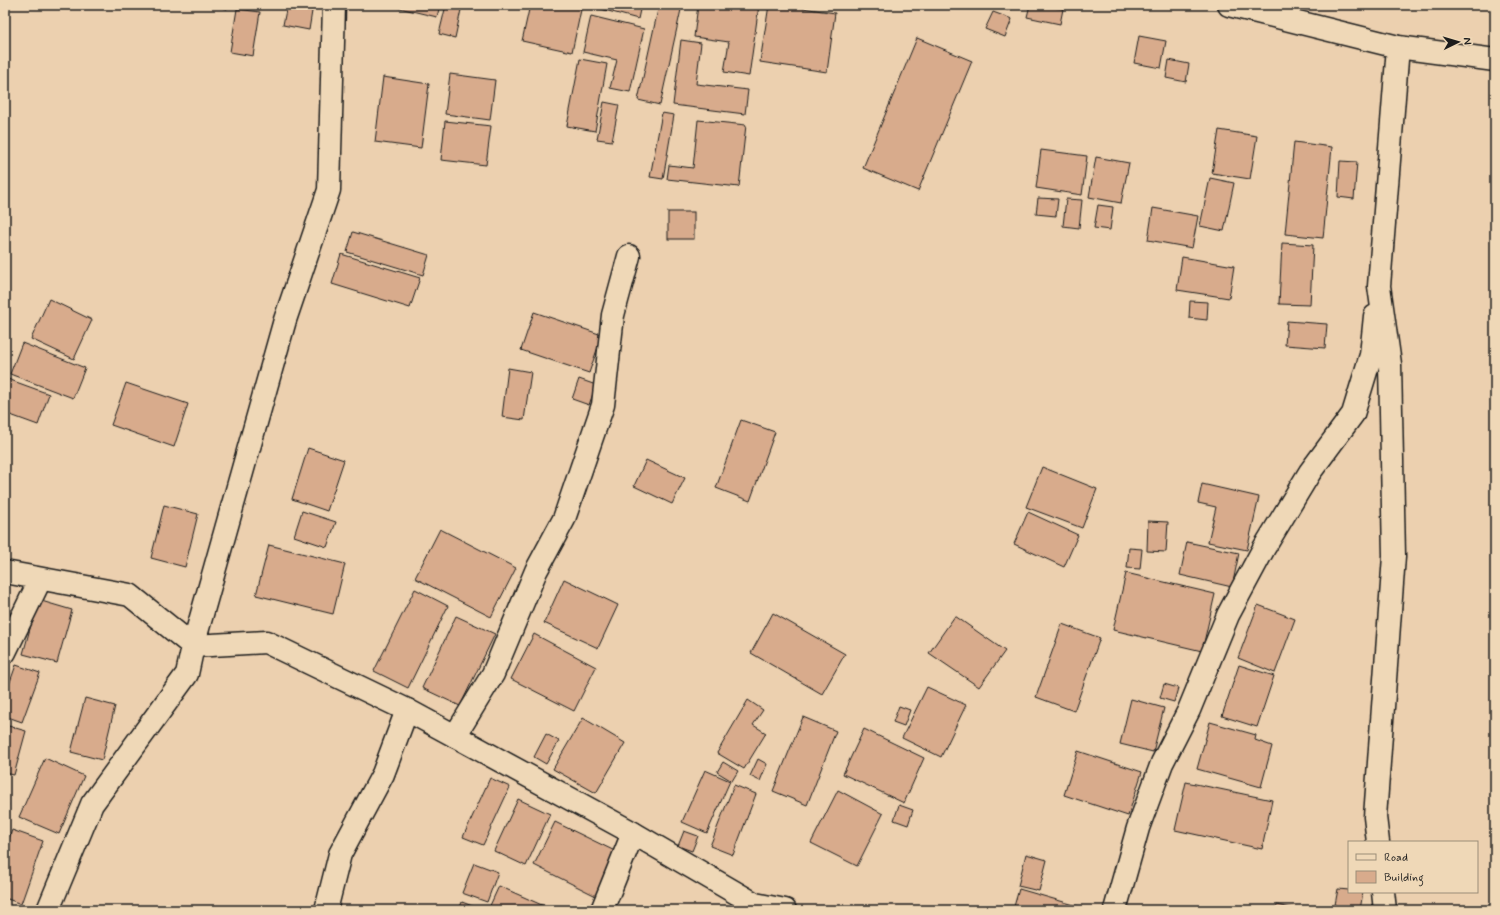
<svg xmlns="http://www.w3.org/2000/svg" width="1500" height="915" viewBox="0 0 1500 915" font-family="Mynerve,sans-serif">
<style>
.building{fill:#d8ab8c;stroke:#1c1c1c}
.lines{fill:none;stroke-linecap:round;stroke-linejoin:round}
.minor-casing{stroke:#1c1c1c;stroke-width:25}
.tertiary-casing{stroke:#1c1c1c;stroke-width:25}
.minor{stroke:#efd8b7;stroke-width:22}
.tertiary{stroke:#efd8b7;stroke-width:22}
</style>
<rect width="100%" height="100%" fill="#ecd0af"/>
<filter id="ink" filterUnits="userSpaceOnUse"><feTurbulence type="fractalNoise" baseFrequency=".025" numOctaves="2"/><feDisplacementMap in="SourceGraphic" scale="8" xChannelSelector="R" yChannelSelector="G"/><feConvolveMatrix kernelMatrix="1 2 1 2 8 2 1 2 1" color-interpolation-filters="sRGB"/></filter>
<g filter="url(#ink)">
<g class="building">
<polygon points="214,5 228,5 227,9"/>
<polygon points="287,5 313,5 309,30 283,25"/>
<polygon points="387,5 440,5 437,17"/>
<polygon points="446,5 462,5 455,38 439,34"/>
<polygon points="530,5 582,5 572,52 522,41"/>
<polygon points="598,5 641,5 638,19 597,8"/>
<polygon points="659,5 682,5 660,105 638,100"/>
<polygon points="698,5 759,5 749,76 724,72 729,42 694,37"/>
<polygon points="769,5 804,5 803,8 835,13 827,72 760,62"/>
<polygon points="846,5 858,5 858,7 846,6"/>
<polygon points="991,5 1011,5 1010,11"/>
<polygon points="1030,5 1043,5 1063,9 1060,24 1027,17"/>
<polygon points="237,9 260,12 253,56 230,52"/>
<polygon points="993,12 1012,19 1005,37 985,29"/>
<polygon points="591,16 644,29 630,92 610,88 617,60 583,52"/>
<polygon points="1139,36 1166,41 1161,68 1134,63"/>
<polygon points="917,38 972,61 918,191 863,168"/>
<polygon points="681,40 701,43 696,84 748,90 745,114 673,105"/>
<polygon points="580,59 607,64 595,131 567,126"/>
<polygon points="1169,60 1189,64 1186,82 1166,78"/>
<polygon points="450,74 495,80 490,120 445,114"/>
<polygon points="383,77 429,84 421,148 375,142"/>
<polygon points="604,102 619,105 612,141 597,139"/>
<polygon points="662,113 674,115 663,179 650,177"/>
<polygon points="698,120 746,125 739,187 667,179 669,165 693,168"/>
<polygon points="445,121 491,126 486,165 441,160"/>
<polygon points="1219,130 1257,136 1250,179 1212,173"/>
<polygon points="1294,142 1332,147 1323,238 1285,234"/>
<polygon points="1041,150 1087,156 1082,195 1036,188"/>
<polygon points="1096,157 1129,163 1121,203 1089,197"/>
<polygon points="1340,161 1357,162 1354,199 1338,197"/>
<polygon points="1210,178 1234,183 1224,231 1200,226"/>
<polygon points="1038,198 1058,199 1056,216 1036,214"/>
<polygon points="1066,199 1082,200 1079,228 1063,226"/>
<polygon points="1098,205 1113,207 1110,230 1094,228"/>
<polygon points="1153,208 1198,216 1192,248 1148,240"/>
<rect x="668" y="212" width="26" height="27"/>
<polygon points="353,232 429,255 423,275 347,252"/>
<polygon points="1282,243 1313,245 1310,305 1279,304"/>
<polygon points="341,254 420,278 410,308 332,284"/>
<polygon points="1182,257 1234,266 1229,298 1177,290"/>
<polygon points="49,299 92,320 74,359 31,339"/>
<polygon points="1190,301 1208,302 1207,320 1189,318"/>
<polygon points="534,312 602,335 589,373 521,350"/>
<polygon points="1287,321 1327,324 1325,348 1285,345"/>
<polygon points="22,343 85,368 73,398 10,374"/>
<polygon points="508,368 531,372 524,420 502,417"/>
<polygon points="5,378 49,394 38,425 5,413"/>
<polygon points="579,379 596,385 589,405 572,399"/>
<polygon points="126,383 188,404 174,447 111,425"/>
<polygon points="741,420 775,432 750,501 716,488"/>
<polygon points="308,448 344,460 327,511 292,499"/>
<polygon points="646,460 685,478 672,504 634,486"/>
<polygon points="1042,467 1097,489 1082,528 1026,507"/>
<polygon points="1202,484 1259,497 1247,550 1208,542 1216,507 1198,503"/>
<polygon points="164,505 198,514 185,567 151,558"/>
<polygon points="302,511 336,522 327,547 294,536"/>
<polygon points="1028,512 1078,535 1064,567 1014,544"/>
<polygon points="1148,521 1168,522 1166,552 1147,551"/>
<polygon points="440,529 516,568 491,617 415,578"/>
<polygon points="1187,542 1239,553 1232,587 1180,575"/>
<polygon points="269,545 345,564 333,614 256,595"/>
<polygon points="1129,548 1142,549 1140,569 1127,568"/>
<polygon points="1126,573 1215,594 1202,651 1113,630"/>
<polygon points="564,579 618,605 598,648 544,623"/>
<polygon points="415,589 448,606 408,688 374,671"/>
<polygon points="38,600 72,610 57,663 23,654"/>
<polygon points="1258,605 1295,619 1275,673 1238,658"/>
<polygon points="773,613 845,654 822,694 751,653"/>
<polygon points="456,616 495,634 460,706 422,688"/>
<polygon points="955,616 1005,651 979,687 929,653"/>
<polygon points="1062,624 1100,638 1074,711 1036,697"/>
<polygon points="534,634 596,667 574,711 511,679"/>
<polygon points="16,665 40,673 22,722 5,716 5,696"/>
<polygon points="1239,665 1274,676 1257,727 1222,716"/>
<polygon points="1164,684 1178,688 1174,702 1160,698"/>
<polygon points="927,687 966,705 941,757 902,738"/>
<polygon points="85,698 115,706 102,760 71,752"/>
<polygon points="1131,699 1164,708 1153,752 1120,744"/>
<polygon points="748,700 763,710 753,725 766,733 744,769 717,753"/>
<polygon points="899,706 910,710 904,726 893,722"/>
<polygon points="803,717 836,731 807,805 773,791"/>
<polygon points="583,718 625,743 596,793 553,769"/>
<polygon points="1210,722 1256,735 1255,740 1272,746 1261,787 1197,769"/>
<polygon points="5,725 26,731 14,775 5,773"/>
<polygon points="864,729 924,758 904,803 843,774"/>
<polygon points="546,734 559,741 546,764 534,757"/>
<polygon points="1078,751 1142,772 1128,816 1064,795"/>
<polygon points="45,758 84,776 59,834 19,817"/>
<polygon points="758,759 767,764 760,781 750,776"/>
<polygon points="723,762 738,771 732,781 717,772"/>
<polygon points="705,770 730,781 707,833 682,822"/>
<polygon points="490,778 510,787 483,845 463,837"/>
<polygon points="1186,782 1272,800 1262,849 1175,830"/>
<polygon points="734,785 756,794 733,855 710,846"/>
<polygon points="838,790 883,814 857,866 811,843"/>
<polygon points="518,799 550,814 526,866 494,851"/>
<polygon points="5,803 8,804 5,815"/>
<polygon points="899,805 913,810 908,825 894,820"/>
<polygon points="555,822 619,853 598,897 534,865"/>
<polygon points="12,830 43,841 21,904 5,898 5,850"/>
<polygon points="684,831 698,836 692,851 678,846"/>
<polygon points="1026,854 1047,860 1039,891 1018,886"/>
<polygon points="474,863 498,872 487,902 462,893"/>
<polygon points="499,886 553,910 488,910"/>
<polygon points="1019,889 1088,909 1088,910 1013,910"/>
<polygon points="1338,889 1349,890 1349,892 1363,892 1360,910 1334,910"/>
<polygon points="462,902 480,909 480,910 459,910"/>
<polygon points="1277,905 1301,910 1276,910"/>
</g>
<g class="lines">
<defs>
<g id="minor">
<polyline points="5,572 130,595 193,646 266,642 407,710 455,736 633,833 755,904 785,910"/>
<polyline points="5,652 40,580"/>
<polyline points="455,736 493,674 536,571 564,519 603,405 613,315 629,256"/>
<polyline points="1378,842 1375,817 1394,556 1390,364 1379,286 1398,47"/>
<polyline points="1383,892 1385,910"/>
<polyline points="48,910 92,804 187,674 193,646 285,320 329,190 334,5"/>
<polyline points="326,910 340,854 383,774 407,710"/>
<polyline points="602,910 633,833"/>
<polyline points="1115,910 1138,828 1162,763 1189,710 1228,615 1264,548 1310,472 1353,414 1371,355 1375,316"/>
</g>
<polyline id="tertiary" points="1229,5 1398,47 1495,60"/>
</defs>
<use href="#minor" class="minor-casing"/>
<use href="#tertiary" class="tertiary-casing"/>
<use href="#minor" class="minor"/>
<use href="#tertiary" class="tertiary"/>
</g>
</g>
<rect width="1500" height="915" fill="none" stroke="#efd8b7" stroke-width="20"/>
<rect x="10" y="10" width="1480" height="895" fill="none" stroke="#1c1c1c" stroke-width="1.5" filter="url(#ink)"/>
<rect x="1348" y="841" width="130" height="52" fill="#efd8b7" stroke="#9b8d79"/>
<rect x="1356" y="854" width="20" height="6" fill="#efd8b7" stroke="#9b8d79"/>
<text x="1384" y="861" font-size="12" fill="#1c1c1c">Road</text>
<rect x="1356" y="871" width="20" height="12" fill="#d8ab8c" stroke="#9b8d79"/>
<text x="1384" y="881" font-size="12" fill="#1c1c1c">Building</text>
<g transform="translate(1458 42) rotate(85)" stroke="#efd8b7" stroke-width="3" paint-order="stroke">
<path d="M0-3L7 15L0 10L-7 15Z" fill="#1c1c1c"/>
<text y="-6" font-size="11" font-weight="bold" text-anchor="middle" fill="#1c1c1c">N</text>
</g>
</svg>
